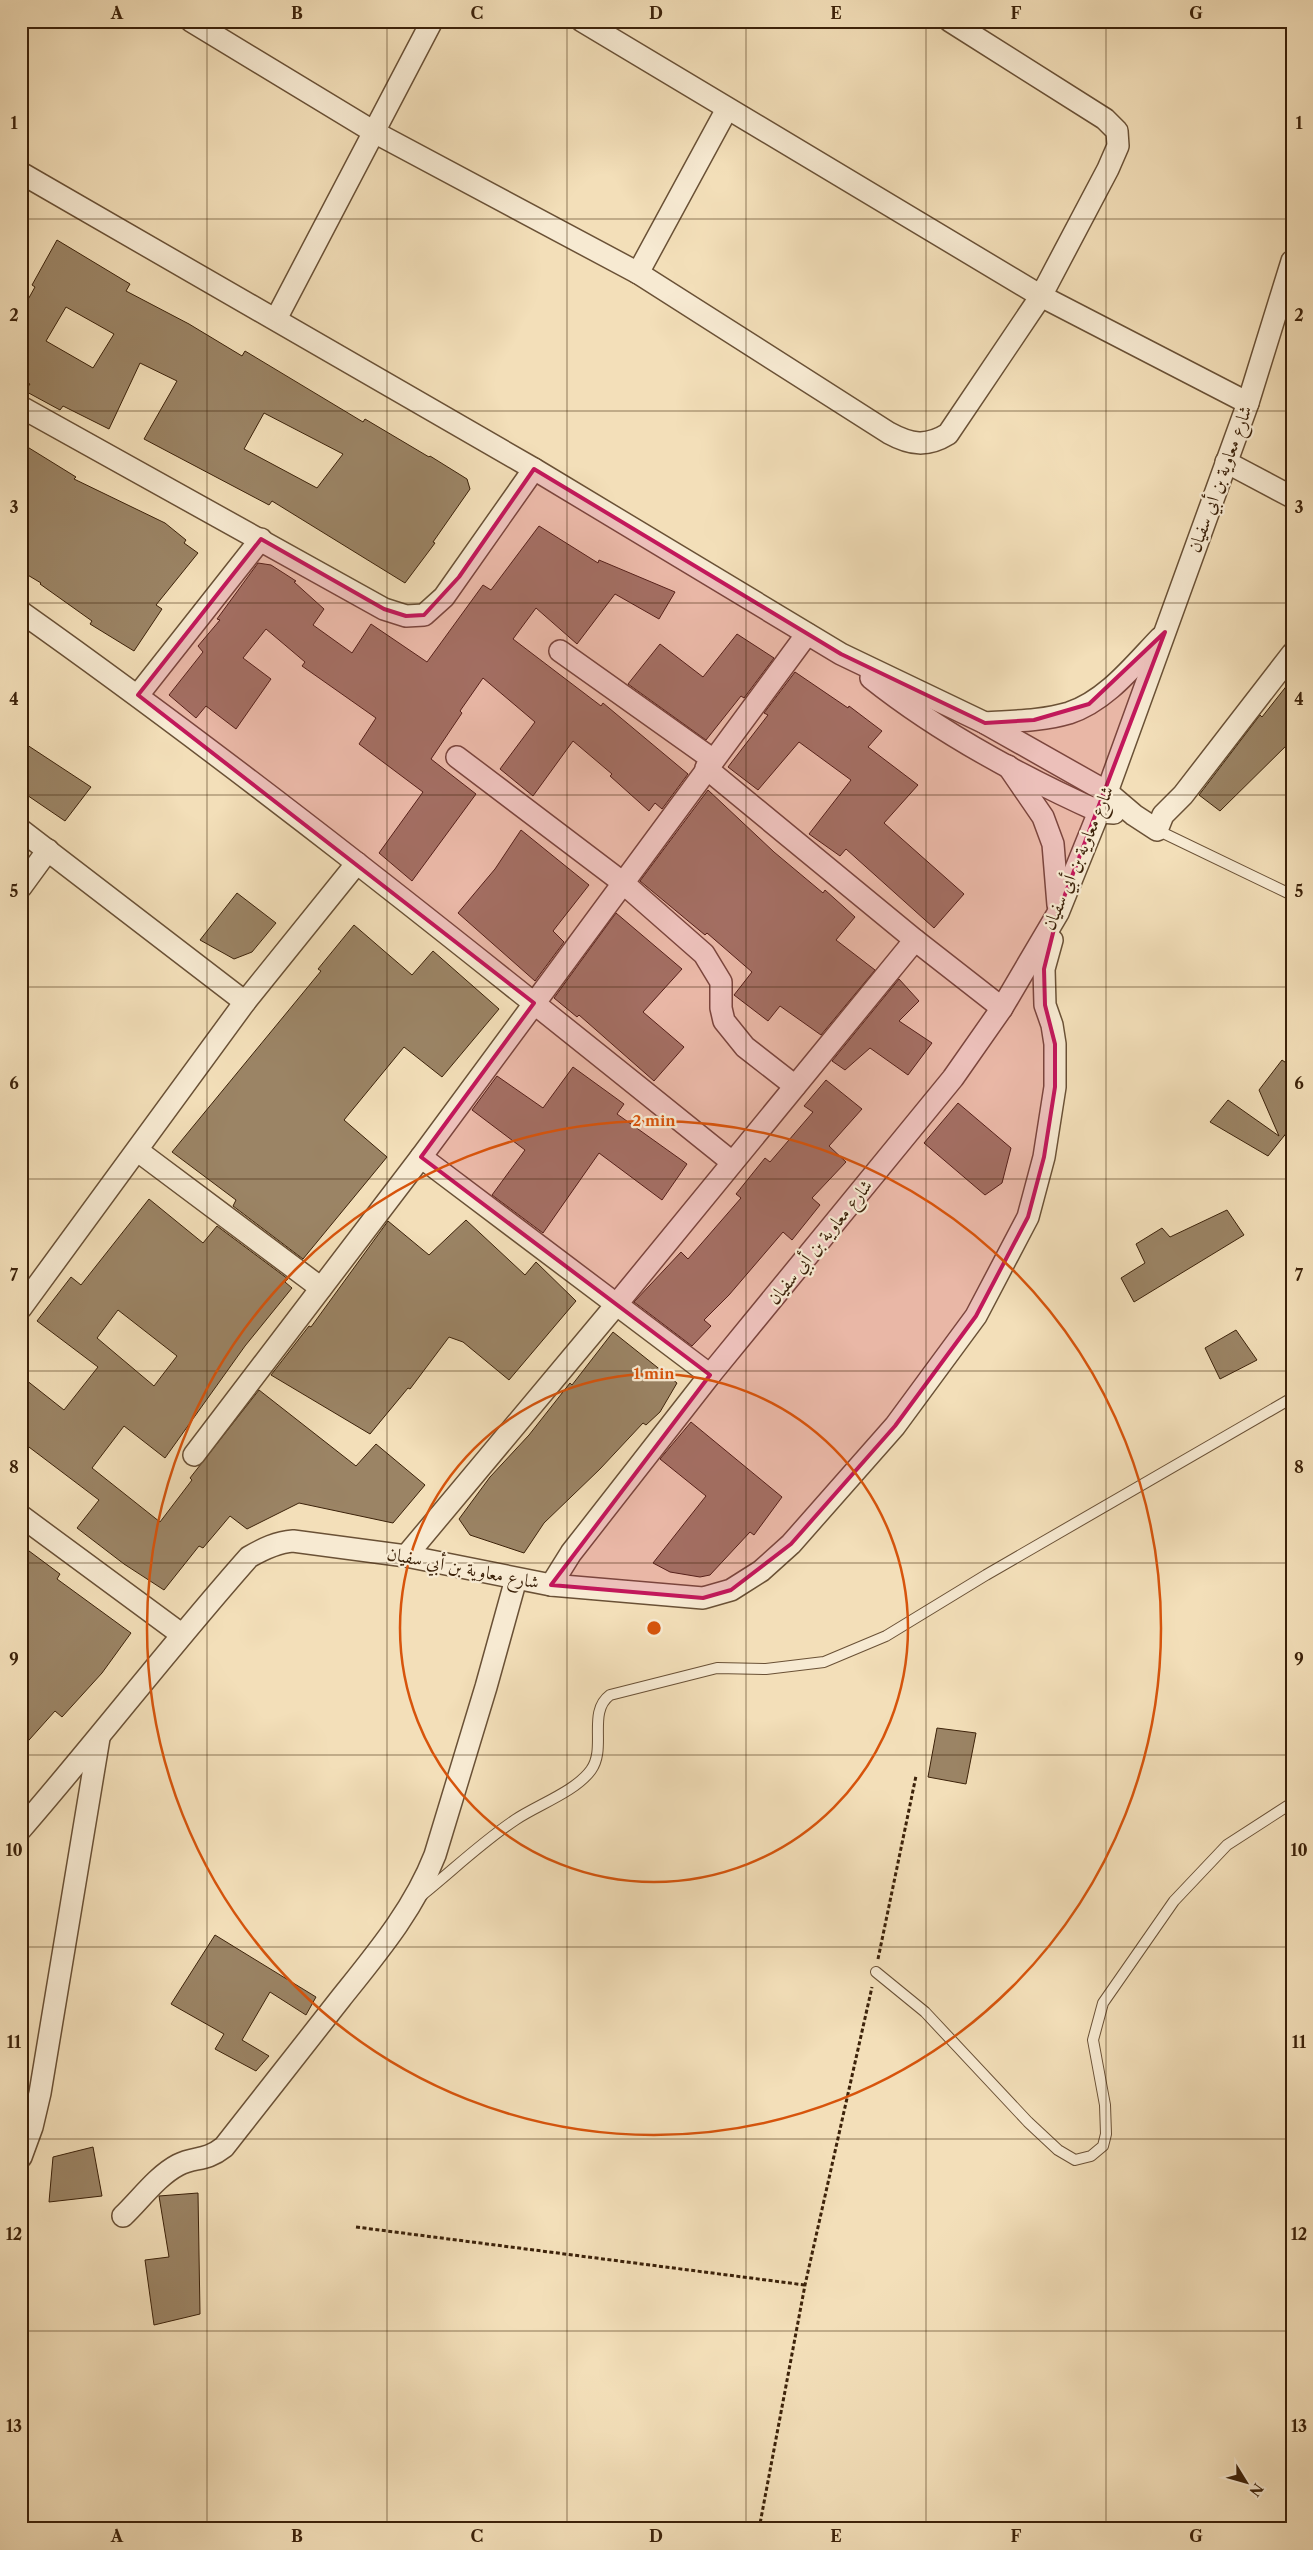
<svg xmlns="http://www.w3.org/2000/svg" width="1313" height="2550" viewBox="0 0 1313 2550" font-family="'Libre Caslon Text',Amiri,serif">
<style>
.building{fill:#9b8465;stroke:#3c220a;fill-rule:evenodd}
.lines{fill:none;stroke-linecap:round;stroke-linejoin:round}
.lane-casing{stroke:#6a5136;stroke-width:12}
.street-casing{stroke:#6a5136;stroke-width:24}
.path{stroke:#3c220a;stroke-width:3;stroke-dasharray:4 2.5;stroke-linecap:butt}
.lane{stroke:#f7ead2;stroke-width:10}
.street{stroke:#f7ead2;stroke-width:21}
.marked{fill:#c2185b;fill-opacity:0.2;stroke:#c2185b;stroke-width:4;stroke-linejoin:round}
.grid{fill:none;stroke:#3c220a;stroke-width:1;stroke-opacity:0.55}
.ring{fill:none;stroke:#d7540c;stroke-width:2.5}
.labels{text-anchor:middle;stroke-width:4.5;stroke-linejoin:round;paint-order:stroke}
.street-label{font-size:18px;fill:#3c220a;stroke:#f7ead2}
.centre{fill:#d7540c;stroke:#f7ead2;stroke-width:2.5}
.ring-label{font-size:15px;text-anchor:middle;font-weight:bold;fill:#d7540c;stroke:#f7ead2;stroke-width:4.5;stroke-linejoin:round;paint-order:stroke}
.neatline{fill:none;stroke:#3c220a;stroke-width:2}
.grid-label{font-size:16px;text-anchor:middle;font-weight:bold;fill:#3c220a}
</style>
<rect width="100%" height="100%" fill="#f3dfb9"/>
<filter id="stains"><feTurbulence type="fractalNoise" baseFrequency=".004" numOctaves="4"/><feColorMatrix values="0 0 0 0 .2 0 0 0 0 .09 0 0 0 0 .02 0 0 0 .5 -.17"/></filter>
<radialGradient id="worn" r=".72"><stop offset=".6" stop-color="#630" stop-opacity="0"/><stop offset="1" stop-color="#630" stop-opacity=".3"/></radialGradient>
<g class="building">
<path d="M57 240 130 284 126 291 189 324 242 356 245 351 363 422 365 419 429 457 430 456 467 479 470 489 433 542 435 543 405 583 272 501 269 505 144 439 177 381 140 363 109 429 63 406 60 410 25 391 30 384 21 380V312L35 287 32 285ZM66 307 114 334 93 368 46 341ZM264 413 343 454 317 488 244 449Z"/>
<polygon points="21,443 76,477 74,479 165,523 186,540 184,543 198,553 156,605 162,609 134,651 90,624 92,621 40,584 41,583 21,571"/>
<polygon points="539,526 598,563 599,560 675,592 659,619 615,594 577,644 536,608 513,639 601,706 603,703 688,774 662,809 655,803 649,811 610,776 612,774 573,741 533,796 500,769 535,722 483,678 460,711 462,713 431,759 476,794 412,881 379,853 423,792 359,744 376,718 302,666 305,662 266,629 243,658 271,679 236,729 206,706 196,718 169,695 203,652 198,646 220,620 217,619 258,563 271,565 296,581 294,582 324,609 313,625 352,653 371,624 427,662 483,585 491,590"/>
<polygon points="737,634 774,658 744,698 741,696 706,740 628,684 660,644 703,677"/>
<polygon points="795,672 848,708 849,706 882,731 868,747 918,785 884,823 964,894 934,928 846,849 840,856 809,834 851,780 799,742 758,790 728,767 768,715 764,713"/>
<polygon points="1292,679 1292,740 1220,811 1199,795 1260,715 1262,717"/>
<polygon points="21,741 91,787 65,821 21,791"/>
<polygon points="708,790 774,852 823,893 825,890 855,917 836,940 875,970 821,1035 780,1006 768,1021 734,995 752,972 707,933 705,935 640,881"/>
<polygon points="521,830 589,885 553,931 564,942 535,981 458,913 495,869"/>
<polygon points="237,893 276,923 252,952 234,959 200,940"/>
<polygon points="616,913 682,969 643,1012 684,1047 654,1081 579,1015 577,1017 554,998"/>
<polygon points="354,925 412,975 433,951 499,1009 442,1077 404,1047 344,1120 387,1157 303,1259 233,1206 236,1200 172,1152 321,971 318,969"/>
<polygon points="899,979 919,1001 899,1021 932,1043 908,1075 870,1048 845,1070 832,1061"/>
<polygon points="1282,1060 1292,1067 1292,1126 1268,1156 1210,1122 1228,1100 1279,1136 1259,1090"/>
<polygon points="573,1067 624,1104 617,1114 687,1164 662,1200 599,1153 543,1233 492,1195 525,1150 472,1110 497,1076 543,1108"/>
<polygon points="826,1080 862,1109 829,1146 846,1162 812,1198 820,1205 792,1240 783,1232 729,1295 704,1320 711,1326 692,1346 634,1302 681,1252 688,1259 741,1198 736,1194 765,1158 770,1162 813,1112 804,1106"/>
<polygon points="958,1103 1011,1148 1002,1183 985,1195 924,1143"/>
<path d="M149 1199 203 1243 217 1226 288 1279 285 1282 292 1288 245 1346 165 1458 124 1426 92 1468 160 1522 192 1480 190 1478 259 1390 356 1466 376 1444 425 1485 393 1523 299 1503 247 1529 230 1516 203 1548 199 1546 164 1590 124 1564 77 1528 99 1500 21 1441V1376L64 1410 98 1367 37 1321 71 1277 81 1285ZM118 1310 177 1356 154 1386 97 1338Z"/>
<polygon points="1227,1210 1244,1235 1134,1302 1121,1278 1145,1263 1136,1244 1162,1228 1170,1237"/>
<polygon points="466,1220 525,1275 536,1262 576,1301 509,1380 463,1342 449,1337 410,1389 408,1388 370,1434 271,1375 309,1326 311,1327 388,1221 429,1255"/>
<polygon points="1236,1330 1257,1360 1220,1379 1205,1348"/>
<polygon points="613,1332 677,1383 660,1412 646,1425 643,1423 600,1469 544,1523 524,1553 470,1535 459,1519 490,1477 529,1435 570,1383 572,1385"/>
<polygon points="691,1422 782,1497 754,1535 750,1532 710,1575 700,1577 670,1572 653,1563 706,1496 660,1459"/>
<polygon points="21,1545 60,1574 57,1579 131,1633 102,1673 62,1717 55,1711 21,1749"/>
<polygon points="937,1728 976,1733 966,1784 928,1777"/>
<polygon points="215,1935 316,1997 306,2015 270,1992 242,2040 269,2056 256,2071 215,2049 224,2034 171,2004"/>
<polygon points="93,2147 102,2196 49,2202 53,2157"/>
<polygon points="198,2193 200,2314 154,2325 145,2260 169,2257 159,2196"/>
</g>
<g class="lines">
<defs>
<g id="lane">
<polyline points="1157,830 1292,895"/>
<path d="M422 1895C453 1870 482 1842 515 1820 537 1805 575 1792 591 1770 607 1748 587 1712 610 1695L717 1668 766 1669 824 1662 886 1636 986 1575 1292 1398"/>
<polyline points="876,1972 925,2012 1028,2122 1058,2150 1075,2160 1091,2156 1103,2146 1106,2134 1105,2105 1093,2040 1103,2003 1174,1901 1227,1845 1292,1803"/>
</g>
<g id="street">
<path d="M191 21 374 132 638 273 889 433C911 445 927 447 948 434L1041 296 1108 169 1118 146 1117 131 1105 119 950 21"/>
<polyline points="582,21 1041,296 1248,403"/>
<polyline points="21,173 534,469 841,654 985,723 1107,792 1134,815 1157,830 1163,815 1183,795 1292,654"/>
<polyline points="638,273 727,109"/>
<polyline points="276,319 432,21"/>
<polyline points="21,407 384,609 406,616 424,615 444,597 534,469"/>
<polyline points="1226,462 1292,497"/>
<path d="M21 612C265 785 498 974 732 1162"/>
<polyline points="560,651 712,759"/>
<path d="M871 678C940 733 1020 776 1100 812L1114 813"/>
<polyline points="138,695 261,539"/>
<path d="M985 723C1013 721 1042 721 1069 713 1106 701 1134 665 1160 638"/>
<polyline points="457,757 622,882 704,954 721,982 721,1008 724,1021 745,1047 795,1086"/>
<polyline points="1008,766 1043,817 1053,844 1058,905"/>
<polyline points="706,768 915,940 1002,1008"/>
<polyline points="21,830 245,1002"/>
<polyline points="21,887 48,850"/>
<polyline points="138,1151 321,1288"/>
<polyline points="421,1157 710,1375"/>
<polyline points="21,1308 245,1002 357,863"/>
<polyline points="194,1455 421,1157 807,634"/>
<polyline points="21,1516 181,1634"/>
<polyline points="406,1556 616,1305 915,940"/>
<polyline points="551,1585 703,1598 731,1590 761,1571 791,1544 895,1426 976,1316 1028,1217 1044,1157 1055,1087 1055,1044 1052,1025 1045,1005 1044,969 1052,940"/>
<path d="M21 1829C99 1739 171 1645 249 1557 263 1549 277 1542 293 1541L406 1556 551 1585 571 1553 710 1375 953 1078 1002 1008 1058 913 1107 792 1248 403 1292 261"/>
<polyline points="21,2157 32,2127 40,2093 99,1738"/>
<path d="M123 2216C140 2200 157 2176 178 2165 195 2156 205 2162 224 2147 263 2097 302 2048 341 1998 377 1953 414 1909 435 1855L486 1687 516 1579"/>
</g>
</defs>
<use href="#lane" class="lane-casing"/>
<use href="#street" class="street-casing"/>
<g class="path">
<polyline points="878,1959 916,1776"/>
<polyline points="356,2227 805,2285"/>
<polyline points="759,2529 805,2285 872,1987"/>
</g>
<use href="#lane" class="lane"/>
<use href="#street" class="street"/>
</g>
<path class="marked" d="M534 469 841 654 985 723 1034 720 1089 704 1165 632 1058 913 1044 969 1045 1005 1055 1044V1087L1044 1157 1028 1217 976 1316 895 1426 791 1544 731 1590 703 1598 551 1585 710 1375 421 1157 534 1003 138 695 261 539 384 609 406 616 424 615 459 577Z"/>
<path class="grid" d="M207 21V2529M387 21V2529M567 21V2529M746 21V2529M926 21V2529M1106 21V2529M21 219H1292M21 411H1292M21 603H1292M21 795H1292M21 987H1292M21 1179H1292M21 1371H1292M21 1563H1292M21 1755H1292M21 1947H1292M21 2139H1292M21 2331H1292"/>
<g class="ring">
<circle cx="654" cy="1628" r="254"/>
<circle cx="654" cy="1628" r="507"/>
</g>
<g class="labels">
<g class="street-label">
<text transform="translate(1220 479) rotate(-70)" y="6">شارع معاوية بن أبي سفيان</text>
<text transform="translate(1078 858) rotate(-67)" y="6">شارع معاوية بن أبي سفيان</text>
<text transform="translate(820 1242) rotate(-51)" y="6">شارع معاوية بن أبي سفيان</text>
<text transform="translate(463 1568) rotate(11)" y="6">شارع معاوية بن أبي سفيان</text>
</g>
</g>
<circle cx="654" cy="1628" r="8" class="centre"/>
<g class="ring-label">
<text x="654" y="1126">2 min</text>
<text x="654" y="1379">1 min</text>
</g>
<rect width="1313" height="2550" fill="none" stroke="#f3dfb9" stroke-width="55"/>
<g transform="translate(1246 2482) rotate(127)" stroke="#f7ead2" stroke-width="4" paint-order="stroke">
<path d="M0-4L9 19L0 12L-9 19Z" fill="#3c220a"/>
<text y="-8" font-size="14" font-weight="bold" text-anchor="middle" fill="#3c220a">N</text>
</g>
<rect x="28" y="28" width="1258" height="2494" class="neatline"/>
<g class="grid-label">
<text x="117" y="19">A</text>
<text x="297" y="19">B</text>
<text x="477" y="19">C</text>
<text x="656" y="19">D</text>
<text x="836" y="19">E</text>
<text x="1016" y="19">F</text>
<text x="1196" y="19">G</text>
<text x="14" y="129">1</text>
<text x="1299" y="129">1</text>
<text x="14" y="321">2</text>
<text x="1299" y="321">2</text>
<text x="14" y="513">3</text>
<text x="1299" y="513">3</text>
<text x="14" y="705">4</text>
<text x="1299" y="705">4</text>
<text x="14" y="897">5</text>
<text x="1299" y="897">5</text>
<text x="14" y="1089">6</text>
<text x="1299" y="1089">6</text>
<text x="14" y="1281">7</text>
<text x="1299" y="1281">7</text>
<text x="14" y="1473">8</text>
<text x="1299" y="1473">8</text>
<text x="14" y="1665">9</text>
<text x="1299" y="1665">9</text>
<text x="14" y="1856">10</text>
<text x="1299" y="1856">10</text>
<text x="14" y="2048">11</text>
<text x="1299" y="2048">11</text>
<text x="14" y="2240">12</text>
<text x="1299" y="2240">12</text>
<text x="14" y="2432">13</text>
<text x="1299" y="2432">13</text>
<text x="117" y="2542">A</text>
<text x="297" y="2542">B</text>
<text x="477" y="2542">C</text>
<text x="656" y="2542">D</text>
<text x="836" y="2542">E</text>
<text x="1016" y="2542">F</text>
<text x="1196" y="2542">G</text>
</g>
<rect width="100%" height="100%" filter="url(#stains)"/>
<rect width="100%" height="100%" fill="url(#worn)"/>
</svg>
